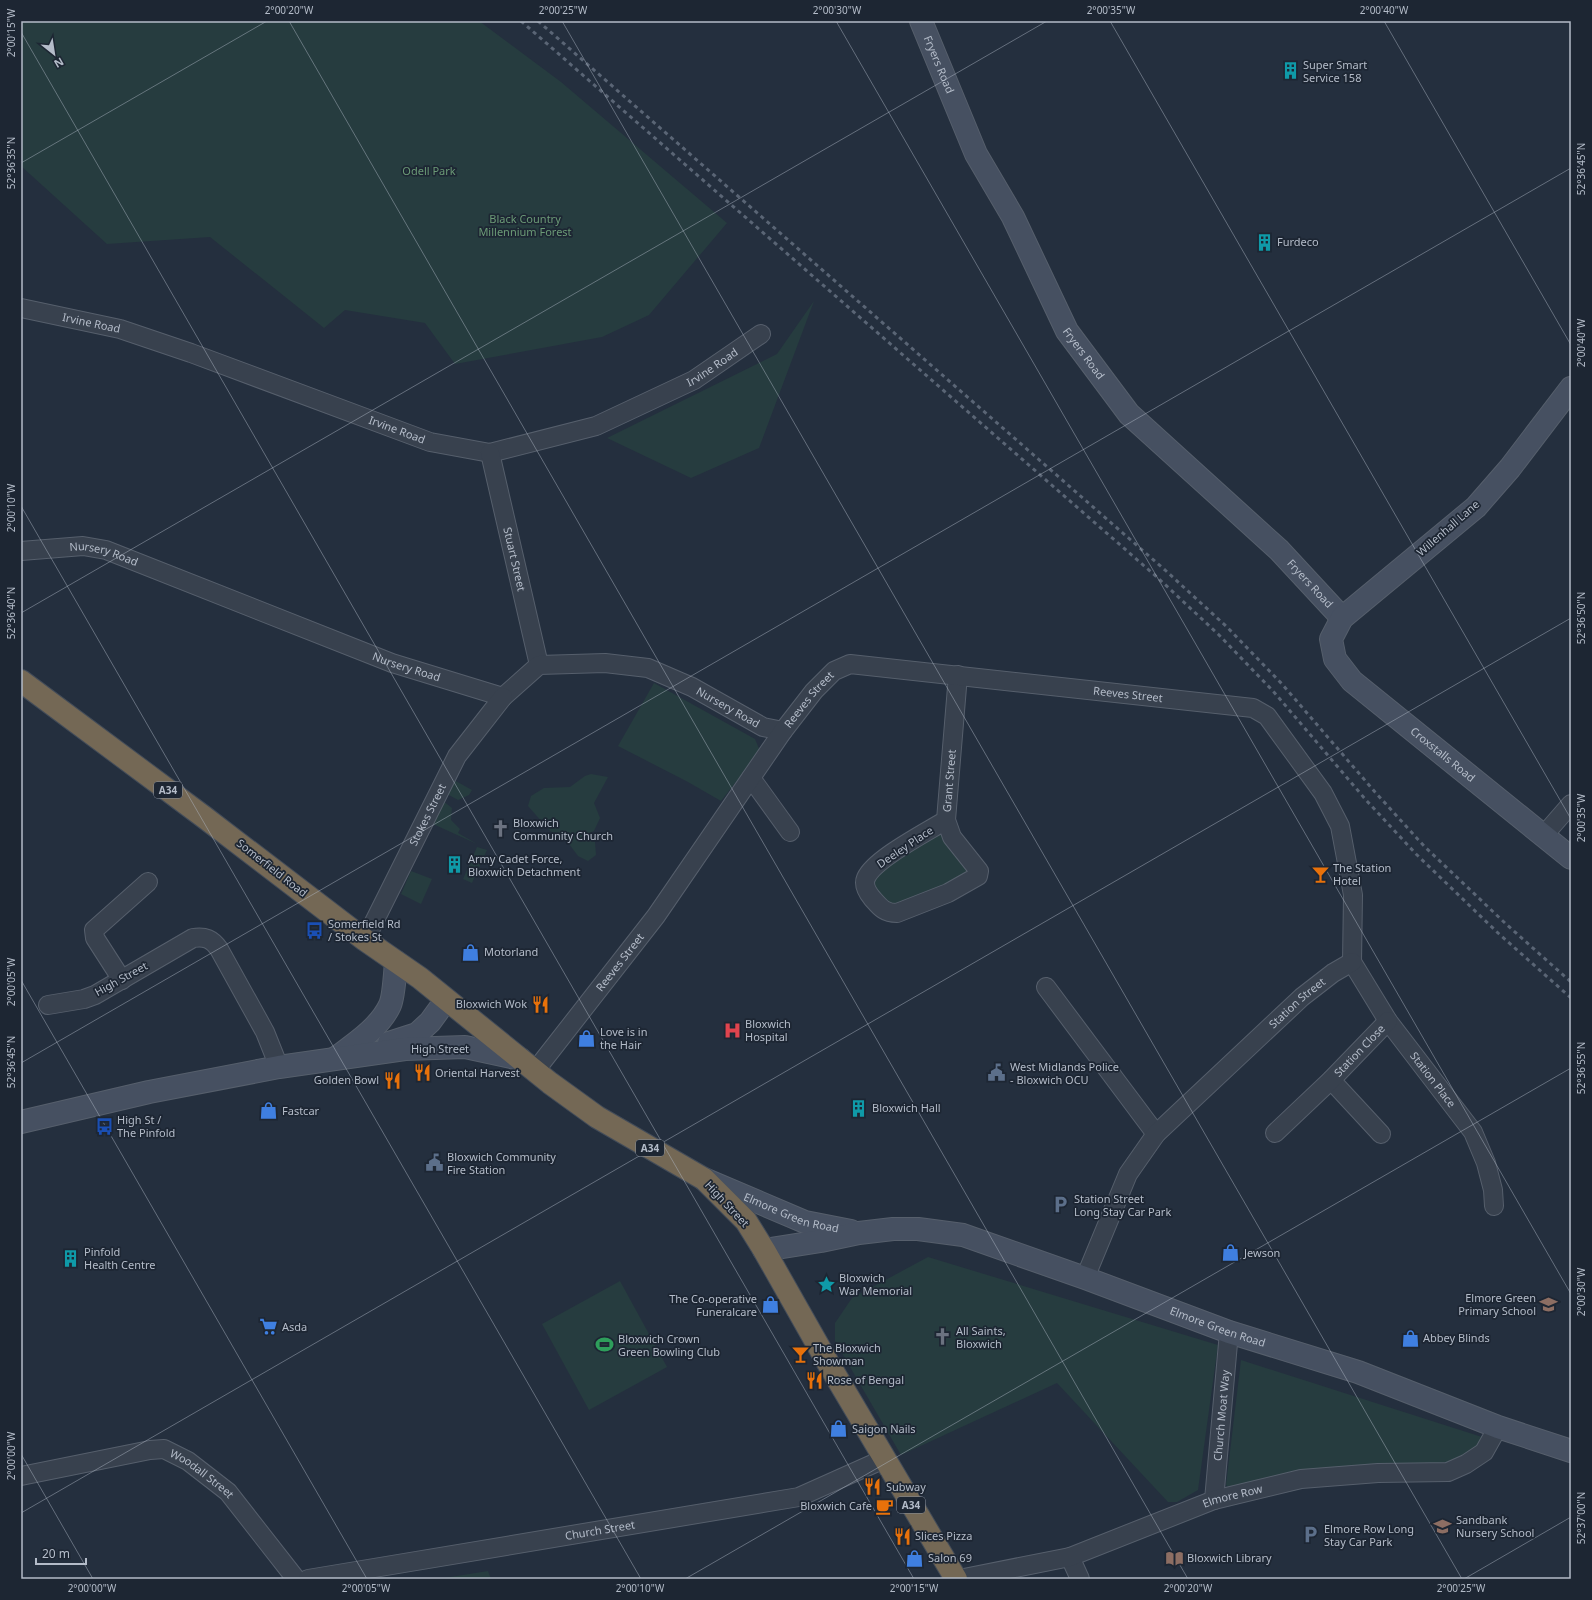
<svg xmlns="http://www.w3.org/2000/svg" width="1592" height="1600" viewBox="0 0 1592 1600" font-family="'Noto Sans',sans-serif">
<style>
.green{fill:#263c3f}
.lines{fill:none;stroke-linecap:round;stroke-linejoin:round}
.street-casing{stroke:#565f6c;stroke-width:20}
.secondary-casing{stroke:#565f6c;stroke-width:24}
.highway-casing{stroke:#434c59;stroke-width:24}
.street{stroke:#38414e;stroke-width:18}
.secondary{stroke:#465061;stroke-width:22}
.highway{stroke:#746855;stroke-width:22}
.rail{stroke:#5a6575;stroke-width:3;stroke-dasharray:4 4;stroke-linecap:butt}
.ticks{fill:none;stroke:#b4bcc9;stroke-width:1;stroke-opacity:0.45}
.labels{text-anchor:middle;stroke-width:3.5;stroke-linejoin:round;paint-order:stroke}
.shield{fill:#1d2633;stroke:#878f9c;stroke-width:1}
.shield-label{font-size:10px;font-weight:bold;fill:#b4bcc9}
.street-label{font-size:11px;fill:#b4bcc9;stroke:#1d2633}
.poi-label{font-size:11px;fill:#b4bcc9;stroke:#1d2633;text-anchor:start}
.park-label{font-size:11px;fill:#6b9a76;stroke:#1d2633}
.neatline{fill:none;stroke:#b4bcc9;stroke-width:1.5}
.ticks-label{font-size:10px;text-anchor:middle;fill:#b4bcc9}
</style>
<rect width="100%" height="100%" fill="#242f3e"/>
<g class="green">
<polygon points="21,21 479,21 561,82 727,223 649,315 602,337 455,364 425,323 345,310 324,328 210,237 107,244 21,166"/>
<polygon points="814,301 759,448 691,478 607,438 777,354"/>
<polygon points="654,683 755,739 760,751 721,801 688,782 618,746"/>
<polygon points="591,774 608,777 594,803 600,818 594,831 581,837 595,842 596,855 588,861 578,856 566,840 550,831 528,806 531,796 544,788 570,787 585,776"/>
<polygon points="454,780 472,790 469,795 458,800 447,794"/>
<polygon points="443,801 452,808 451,820 460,829 458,833 477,844 433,824"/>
<polygon points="941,828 974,873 889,909 874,887 872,878"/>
<polygon points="477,847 487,850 472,883 463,879"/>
<polygon points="411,871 432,879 421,904 401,894"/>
<polygon points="928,1257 1218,1345 1198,1490 1177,1502 1168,1502 1057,1383 901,1455 835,1341 835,1323 852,1298"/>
<polygon points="620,1281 667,1367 589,1410 542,1324"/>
<polygon points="1241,1360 1482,1437 1477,1448 1454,1461 1432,1464 1298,1470 1231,1489 1226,1485"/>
<polygon points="488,1571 491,1579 438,1579"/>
</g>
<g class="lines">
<defs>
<g id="street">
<path id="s1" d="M21 308 120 329 191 353 430 442 490 453 596 426 694 380 761 334"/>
<path id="s2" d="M490 453 539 665"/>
<path id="s3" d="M21 551 83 546 106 550 392 663 503 697 539 665 605 663 648 668 692 687 763 727 783 731"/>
<polyline points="751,778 790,832"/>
<path id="s4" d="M946 820C927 832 874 859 866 878 863 885 868 893 872 898 880 907 884 913 897 913L948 893 978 876 979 871 952 837 946 820 958 675"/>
<polyline points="1544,835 1571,804"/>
<path id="s5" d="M365 940 457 756 503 697"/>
<path id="s6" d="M1352 962 1388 1021 1473 1132 1486 1163 1493 1190 1494 1206"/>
<polyline points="122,980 95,938 94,930 148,882"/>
<polyline points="1046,987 1156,1134"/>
<path d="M48 1005 84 999 95 995 193 938C205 936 212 939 219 949L265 1032 279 1067"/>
<path id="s7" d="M535 1071 656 916 783 731 814 691 834 671 850 664 1253 708 1267 716 1323 793 1340 826 1353 895 1352 962"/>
<polyline points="1331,1080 1381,1134"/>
<path id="s8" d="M1275 1133 1331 1080 1388 1021"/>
<path id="s9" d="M1085 1278 1128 1174 1156 1134 1302 997 1333 973 1352 962"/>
<path id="s10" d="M21 1476 150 1450 164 1449 188 1461 228 1492 296 1579"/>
<path id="s11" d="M1214 1500 1229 1332"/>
<polyline points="1070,1557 1080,1579"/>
<path id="s12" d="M308 1579 799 1497 884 1459"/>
<path id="s13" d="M959 1579 1070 1557 1214 1500 1301 1479 1378 1473 1448 1472 1466 1464 1484 1452 1498 1427"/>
</g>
<g id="secondary">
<path id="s14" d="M921 21 976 154 1013 217 1067 331 1129 414 1279 550 1342 618"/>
<path id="s15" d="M1571 388 1510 468 1476 507 1342 618 1331 639 1335 659 1352 681 1571 858"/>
<polyline points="389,1043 417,1034 430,1022 446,1000"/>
<path d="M337 1057C356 1043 380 1027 390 1005 394 996 395 972 396 962"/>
<polyline points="21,1122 149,1092 279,1067 405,1049 465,1047 520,1059"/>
<path id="s16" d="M704 1179 805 1222 851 1231"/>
<path id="s17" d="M764 1250 821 1241 859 1233 893 1229H918L963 1235 1085 1278 1229 1332 1358 1372 1498 1427 1571 1451"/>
</g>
<polyline id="highway" points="21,681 204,817 365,940 420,978 550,1083 597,1117 704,1179 746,1221 764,1250 828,1363 956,1579"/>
</defs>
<use href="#street" class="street-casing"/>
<use href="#secondary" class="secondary-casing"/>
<use href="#highway" class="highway-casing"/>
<use href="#street" class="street"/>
<use href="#secondary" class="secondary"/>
<use href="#highway" class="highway"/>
<g class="rail">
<polyline points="521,21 1158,578 1219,635 1273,691 1366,800 1416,854 1498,933 1571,998"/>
<polyline points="538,21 1165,570 1227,627 1282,684 1375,792 1424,846 1506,924 1571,982"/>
</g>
</g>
<path class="ticks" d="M289 21 1188 1579M562 21 1462 1579M836 21 1571 1294M1110 21 1571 819M1384 21 1571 345M21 32 914 1579M21 163 267 21M21 506 641 1579M21 613 1047 21M21 980 367 1579M21 1063 1571 168M21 1454 93 1579M21 1513 1571 618M685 1579 1571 1068M1464 1579 1571 1517"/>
<defs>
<symbol id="building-bare" viewBox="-9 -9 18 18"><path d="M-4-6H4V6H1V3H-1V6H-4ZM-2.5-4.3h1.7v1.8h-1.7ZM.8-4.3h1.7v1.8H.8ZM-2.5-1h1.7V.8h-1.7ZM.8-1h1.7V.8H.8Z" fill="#0f9aa8" stroke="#1d2633" stroke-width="2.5" paint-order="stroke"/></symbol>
<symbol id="church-bare" viewBox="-9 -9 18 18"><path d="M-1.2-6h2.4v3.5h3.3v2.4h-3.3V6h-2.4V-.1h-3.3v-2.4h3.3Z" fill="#6b7280" stroke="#1d2633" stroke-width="2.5" paint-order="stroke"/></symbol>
<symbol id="bar-bare" viewBox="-9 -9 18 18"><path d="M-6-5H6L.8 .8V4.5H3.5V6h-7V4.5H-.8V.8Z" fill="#e8710a" stroke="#1d2633" stroke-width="2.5" paint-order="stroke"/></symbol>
<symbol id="bus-bare" viewBox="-9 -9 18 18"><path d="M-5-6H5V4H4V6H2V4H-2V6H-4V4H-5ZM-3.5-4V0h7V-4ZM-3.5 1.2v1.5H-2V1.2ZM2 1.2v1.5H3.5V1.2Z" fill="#1a4fb4" stroke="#1d2633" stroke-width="2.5" paint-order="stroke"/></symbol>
<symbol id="shop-bare" viewBox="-9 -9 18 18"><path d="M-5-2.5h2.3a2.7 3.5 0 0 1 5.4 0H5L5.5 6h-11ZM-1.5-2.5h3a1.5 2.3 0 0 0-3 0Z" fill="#3f7fe0" stroke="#1d2633" stroke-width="2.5" paint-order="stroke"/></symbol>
<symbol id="restaurant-bare" viewBox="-9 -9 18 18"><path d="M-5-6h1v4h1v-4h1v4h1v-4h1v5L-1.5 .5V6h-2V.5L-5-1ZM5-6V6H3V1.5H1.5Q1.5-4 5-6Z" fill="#e8710a" stroke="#1d2633" stroke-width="2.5" paint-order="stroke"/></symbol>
<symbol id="hospital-bare" viewBox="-9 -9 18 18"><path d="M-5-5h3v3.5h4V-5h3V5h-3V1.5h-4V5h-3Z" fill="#e0444e" stroke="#1d2633" stroke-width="2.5" paint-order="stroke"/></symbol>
<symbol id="civic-bare" viewBox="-9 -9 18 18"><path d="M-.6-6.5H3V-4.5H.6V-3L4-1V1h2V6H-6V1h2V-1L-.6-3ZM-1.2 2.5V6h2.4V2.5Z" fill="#5c6f8a" stroke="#1d2633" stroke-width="2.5" paint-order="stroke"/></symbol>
<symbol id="parking-bare" viewBox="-9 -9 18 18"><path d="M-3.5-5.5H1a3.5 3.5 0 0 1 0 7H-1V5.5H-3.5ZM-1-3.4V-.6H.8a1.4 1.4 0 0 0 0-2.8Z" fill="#5c6f8a" stroke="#1d2633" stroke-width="2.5" paint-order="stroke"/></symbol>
<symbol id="sight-bare" viewBox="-9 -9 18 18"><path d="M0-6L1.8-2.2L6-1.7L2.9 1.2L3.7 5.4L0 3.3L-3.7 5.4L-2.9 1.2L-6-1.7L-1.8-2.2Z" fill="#0f9aa8" stroke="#1d2633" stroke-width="2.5" paint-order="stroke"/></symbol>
<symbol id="school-bare" viewBox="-9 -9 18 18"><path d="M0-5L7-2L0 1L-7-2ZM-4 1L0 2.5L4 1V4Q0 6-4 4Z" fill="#8d6e63" stroke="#1d2633" stroke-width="2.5" paint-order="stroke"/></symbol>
<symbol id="supermarket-bare" viewBox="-9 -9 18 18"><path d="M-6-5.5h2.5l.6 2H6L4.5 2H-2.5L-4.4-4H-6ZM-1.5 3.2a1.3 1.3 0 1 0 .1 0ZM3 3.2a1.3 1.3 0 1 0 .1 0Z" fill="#3f7fe0" stroke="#1d2633" stroke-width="2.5" paint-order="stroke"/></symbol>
<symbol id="stadium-bare" viewBox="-9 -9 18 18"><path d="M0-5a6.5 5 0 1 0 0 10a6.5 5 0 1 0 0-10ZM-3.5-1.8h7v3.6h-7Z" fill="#2e9e5b" stroke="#1d2633" stroke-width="2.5" paint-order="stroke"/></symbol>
<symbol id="cafe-bare" viewBox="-9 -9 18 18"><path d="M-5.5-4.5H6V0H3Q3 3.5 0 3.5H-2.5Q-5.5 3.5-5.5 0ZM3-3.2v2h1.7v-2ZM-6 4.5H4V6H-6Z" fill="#e8710a" stroke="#1d2633" stroke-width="2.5" paint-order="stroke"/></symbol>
<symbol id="library-bare" viewBox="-9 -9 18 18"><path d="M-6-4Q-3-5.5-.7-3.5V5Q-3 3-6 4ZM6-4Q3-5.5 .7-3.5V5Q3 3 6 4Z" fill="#8d6e63" stroke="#1d2633" stroke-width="2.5" paint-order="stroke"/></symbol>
</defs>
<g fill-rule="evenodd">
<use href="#building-bare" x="1278" y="58" width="25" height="25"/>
<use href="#building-bare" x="1252" y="230" width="25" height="25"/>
<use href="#church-bare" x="488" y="816" width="25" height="25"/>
<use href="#building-bare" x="442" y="852" width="25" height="25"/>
<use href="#bar-bare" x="1308" y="862" width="25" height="25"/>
<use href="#bus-bare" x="302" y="918" width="25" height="25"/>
<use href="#shop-bare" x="458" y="940" width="25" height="25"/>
<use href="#restaurant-bare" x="528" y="992" width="25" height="25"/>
<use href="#hospital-bare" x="720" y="1018" width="25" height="25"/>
<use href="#shop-bare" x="574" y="1026" width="25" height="25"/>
<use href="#restaurant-bare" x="410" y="1060" width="25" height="25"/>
<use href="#civic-bare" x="984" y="1060" width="25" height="25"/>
<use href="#restaurant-bare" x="380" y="1068" width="25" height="25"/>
<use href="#building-bare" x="846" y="1096" width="25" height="25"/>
<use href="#shop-bare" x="256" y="1098" width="25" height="25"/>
<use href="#bus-bare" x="92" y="1114" width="25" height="25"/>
<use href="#civic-bare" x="422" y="1150" width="25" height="25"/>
<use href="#parking-bare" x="1048" y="1192" width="25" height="25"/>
<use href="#shop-bare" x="1218" y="1240" width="25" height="25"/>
<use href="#building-bare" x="58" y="1246" width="25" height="25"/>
<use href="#sight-bare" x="814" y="1272" width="25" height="25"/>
<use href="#school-bare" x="1536" y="1292" width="25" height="25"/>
<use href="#shop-bare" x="758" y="1292" width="25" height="25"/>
<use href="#supermarket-bare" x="256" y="1314" width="25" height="25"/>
<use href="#church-bare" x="930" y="1324" width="25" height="25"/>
<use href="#shop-bare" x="1398" y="1326" width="25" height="25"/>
<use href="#stadium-bare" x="592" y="1332" width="25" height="25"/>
<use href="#bar-bare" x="788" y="1342" width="25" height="25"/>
<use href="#restaurant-bare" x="802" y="1368" width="25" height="25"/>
<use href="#shop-bare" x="826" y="1416" width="25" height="25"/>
<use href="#restaurant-bare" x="860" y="1474" width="25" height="25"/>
<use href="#cafe-bare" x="872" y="1494" width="25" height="25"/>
<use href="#school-bare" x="1430" y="1514" width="25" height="25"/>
<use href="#parking-bare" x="1298" y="1522" width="25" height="25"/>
<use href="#restaurant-bare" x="890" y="1524" width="25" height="25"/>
<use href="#shop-bare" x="902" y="1546" width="25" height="25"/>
<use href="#library-bare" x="1162" y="1546" width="25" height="25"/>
</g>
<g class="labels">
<g class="shield">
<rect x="154" y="782" width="28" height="16" rx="3"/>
<rect x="636" y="1140" width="28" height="16" rx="3"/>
<rect x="897" y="1497" width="28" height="16" rx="3"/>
</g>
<g class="shield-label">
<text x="168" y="794">A34</text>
<text x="650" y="1152">A34</text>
<text x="911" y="1509">A34</text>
</g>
<g class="street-label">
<text dy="4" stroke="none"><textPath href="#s14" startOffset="47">Fryers Road</textPath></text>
<text dy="4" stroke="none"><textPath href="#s1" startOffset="72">Irvine Road</textPath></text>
<text dy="4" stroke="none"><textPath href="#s14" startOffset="371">Fryers Road</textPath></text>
<text dy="4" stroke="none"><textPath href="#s1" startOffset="732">Irvine Road</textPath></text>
<text dy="4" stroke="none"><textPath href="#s1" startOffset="396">Irvine Road</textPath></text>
<text transform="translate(1448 528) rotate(-41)" y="4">Willenhall Lane</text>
<text dy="4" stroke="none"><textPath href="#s3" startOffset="84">Nursery Road</textPath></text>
<text dy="4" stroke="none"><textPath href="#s2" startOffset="109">Stuart Street</textPath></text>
<text dy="4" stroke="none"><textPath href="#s14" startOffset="695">Fryers Road</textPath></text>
<text dy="4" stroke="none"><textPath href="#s3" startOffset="408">Nursery Road</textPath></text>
<text dy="4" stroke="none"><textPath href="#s7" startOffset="797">Reeves Street</textPath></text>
<text dy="4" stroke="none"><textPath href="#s7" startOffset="462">Reeves Street</textPath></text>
<text dy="4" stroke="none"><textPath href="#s3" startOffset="756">Nursery Road</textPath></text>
<text dy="4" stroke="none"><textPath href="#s15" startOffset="515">Croxstalls Road</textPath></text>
<text dy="4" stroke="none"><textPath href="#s4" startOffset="347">Grant Street</textPath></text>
<text dy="4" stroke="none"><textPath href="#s5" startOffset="140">Stokes Street</textPath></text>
<text transform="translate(905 847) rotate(-34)" y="4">Deeley Place</text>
<text transform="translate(272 868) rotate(38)" y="4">Somerfield Road</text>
<text dy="4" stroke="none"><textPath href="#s7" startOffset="138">Reeves Street</textPath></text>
<text transform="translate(121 979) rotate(-29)" y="4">High Street</text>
<text dy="4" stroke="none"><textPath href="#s9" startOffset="354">Station Street</textPath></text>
<text x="440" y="1053">High Street</text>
<text dy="4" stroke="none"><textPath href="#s8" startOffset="118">Station Close</textPath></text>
<text dy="4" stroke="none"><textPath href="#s6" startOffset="143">Station Place</textPath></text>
<text transform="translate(727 1204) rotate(47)" y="4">High Street</text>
<text dy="4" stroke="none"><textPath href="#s16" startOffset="94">Elmore Green Road</textPath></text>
<text dy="4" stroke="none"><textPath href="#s17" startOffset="472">Elmore Green Road</textPath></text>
<text dy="4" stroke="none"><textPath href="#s11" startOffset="85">Church Moat Way</textPath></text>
<text dy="4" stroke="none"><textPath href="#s10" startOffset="191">Woodall Street</textPath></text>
<text dy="4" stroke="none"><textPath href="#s13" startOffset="287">Elmore Row</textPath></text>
<text dy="4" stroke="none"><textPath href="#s12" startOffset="296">Church Street</textPath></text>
</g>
<g class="poi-label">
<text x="1303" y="69">Super Smart<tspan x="1303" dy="13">Service 158</tspan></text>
<text x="1277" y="246">Furdeco</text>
<text x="513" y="827">Bloxwich<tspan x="513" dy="13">Community Church</tspan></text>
<text x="468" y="863">Army Cadet Force,<tspan x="468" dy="13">Bloxwich Detachment</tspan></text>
<text x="1333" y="872">The Station<tspan x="1333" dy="13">Hotel</tspan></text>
<text x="328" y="928">Somerfield Rd<tspan x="328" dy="13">/ Stokes St</tspan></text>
<text x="484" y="956">Motorland</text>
<text x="527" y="1008" text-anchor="end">Bloxwich Wok</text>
<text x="745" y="1028">Bloxwich<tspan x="745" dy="13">Hospital</tspan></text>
<text x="600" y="1036">Love is in<tspan x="600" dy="13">the Hair</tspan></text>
<text x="1010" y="1071">West Midlands Police<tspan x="1010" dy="13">- Bloxwich OCU</tspan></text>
<text x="435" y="1077">Oriental Harvest</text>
<text x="379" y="1084" text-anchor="end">Golden Bowl</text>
<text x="872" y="1112">Bloxwich Hall</text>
<text x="282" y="1115">Fastcar</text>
<text x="117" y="1124">High St /<tspan x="117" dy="13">The Pinfold</tspan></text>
<text x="447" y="1161">Bloxwich Community<tspan x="447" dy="13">Fire Station</tspan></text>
<text x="1074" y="1203">Station Street<tspan x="1074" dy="13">Long Stay Car Park</tspan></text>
<text x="84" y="1256">Pinfold<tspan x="84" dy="13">Health Centre</tspan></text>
<text x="1244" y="1257">Jewson</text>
<text x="839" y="1282">Bloxwich<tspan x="839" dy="13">War Memorial</tspan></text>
<text x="1536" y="1302" text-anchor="end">Elmore Green<tspan x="1536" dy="13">Primary School</tspan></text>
<text x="757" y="1303" text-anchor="end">The Co-operative<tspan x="757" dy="13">Funeralcare</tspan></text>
<text x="282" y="1331">Asda</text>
<text x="956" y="1335">All Saints,<tspan x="956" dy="13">Bloxwich</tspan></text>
<text x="1423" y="1342">Abbey Blinds</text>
<text x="618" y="1343">Bloxwich Crown<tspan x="618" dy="13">Green Bowling Club</tspan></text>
<text x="813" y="1352">The Bloxwich<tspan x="813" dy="13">Showman</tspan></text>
<text x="827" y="1384">Rose of Bengal</text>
<text x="852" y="1433">Saigon Nails</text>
<text x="886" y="1491">Subway</text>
<text x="872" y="1510" text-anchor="end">Bloxwich Cafe</text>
<text x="1456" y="1524">Sandbank<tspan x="1456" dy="13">Nursery School</tspan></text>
<text x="1324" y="1533">Elmore Row Long<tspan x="1324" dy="13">Stay Car Park</tspan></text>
<text x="915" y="1540">Slices Pizza</text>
<text x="928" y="1562">Salon 69</text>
<text x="1187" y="1562">Bloxwich Library</text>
</g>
<g class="park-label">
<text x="429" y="175">Odell Park</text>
<text x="525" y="223">Black Country<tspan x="525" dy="13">Millennium Forest</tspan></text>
</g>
</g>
<rect width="1592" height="1600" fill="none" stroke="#1d2633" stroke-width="44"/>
<g transform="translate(54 54) rotate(150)" stroke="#1d2633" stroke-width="3" paint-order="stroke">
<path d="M0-3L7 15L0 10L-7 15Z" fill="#b4bcc9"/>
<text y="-6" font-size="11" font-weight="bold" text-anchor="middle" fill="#b4bcc9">N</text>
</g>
<path d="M36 1558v6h50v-6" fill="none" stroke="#b4bcc9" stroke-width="2"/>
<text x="42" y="1558" font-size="12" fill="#b4bcc9" stroke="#1d2633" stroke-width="3" paint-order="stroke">20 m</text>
<rect x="22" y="22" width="1548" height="1556" class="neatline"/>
<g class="ticks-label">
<text x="289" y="14">2°00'20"W</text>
<text x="563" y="14">2°00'25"W</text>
<text x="837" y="14">2°00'30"W</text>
<text x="1111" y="14">2°00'35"W</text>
<text x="1384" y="14">2°00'40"W</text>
<text transform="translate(11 33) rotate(-90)" y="4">2°00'15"W</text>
<text transform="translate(11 163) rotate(-90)" y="4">52°36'35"N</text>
<text transform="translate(1581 169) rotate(-90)" y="4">52°36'45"N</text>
<text transform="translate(1581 343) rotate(-90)" y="4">2°00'40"W</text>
<text transform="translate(11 508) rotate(-90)" y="4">2°00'10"W</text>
<text transform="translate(11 613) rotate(-90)" y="4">52°36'40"N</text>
<text transform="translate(1581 618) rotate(-90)" y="4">52°36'50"N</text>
<text transform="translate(1581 818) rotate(-90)" y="4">2°00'35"W</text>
<text transform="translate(11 982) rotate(-90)" y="4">2°00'05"W</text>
<text transform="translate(11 1062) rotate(-90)" y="4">52°36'45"N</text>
<text transform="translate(1581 1068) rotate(-90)" y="4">52°36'55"N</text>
<text transform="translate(1581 1292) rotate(-90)" y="4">2°00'30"W</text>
<text transform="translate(11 1456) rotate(-90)" y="4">2°00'00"W</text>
<text transform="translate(1581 1518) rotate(-90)" y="4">52°37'00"N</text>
<text x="92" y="1592">2°00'00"W</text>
<text x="366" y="1592">2°00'05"W</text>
<text x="640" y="1592">2°00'10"W</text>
<text x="914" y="1592">2°00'15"W</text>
<text x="1188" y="1592">2°00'20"W</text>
<text x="1461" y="1592">2°00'25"W</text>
</g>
</svg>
